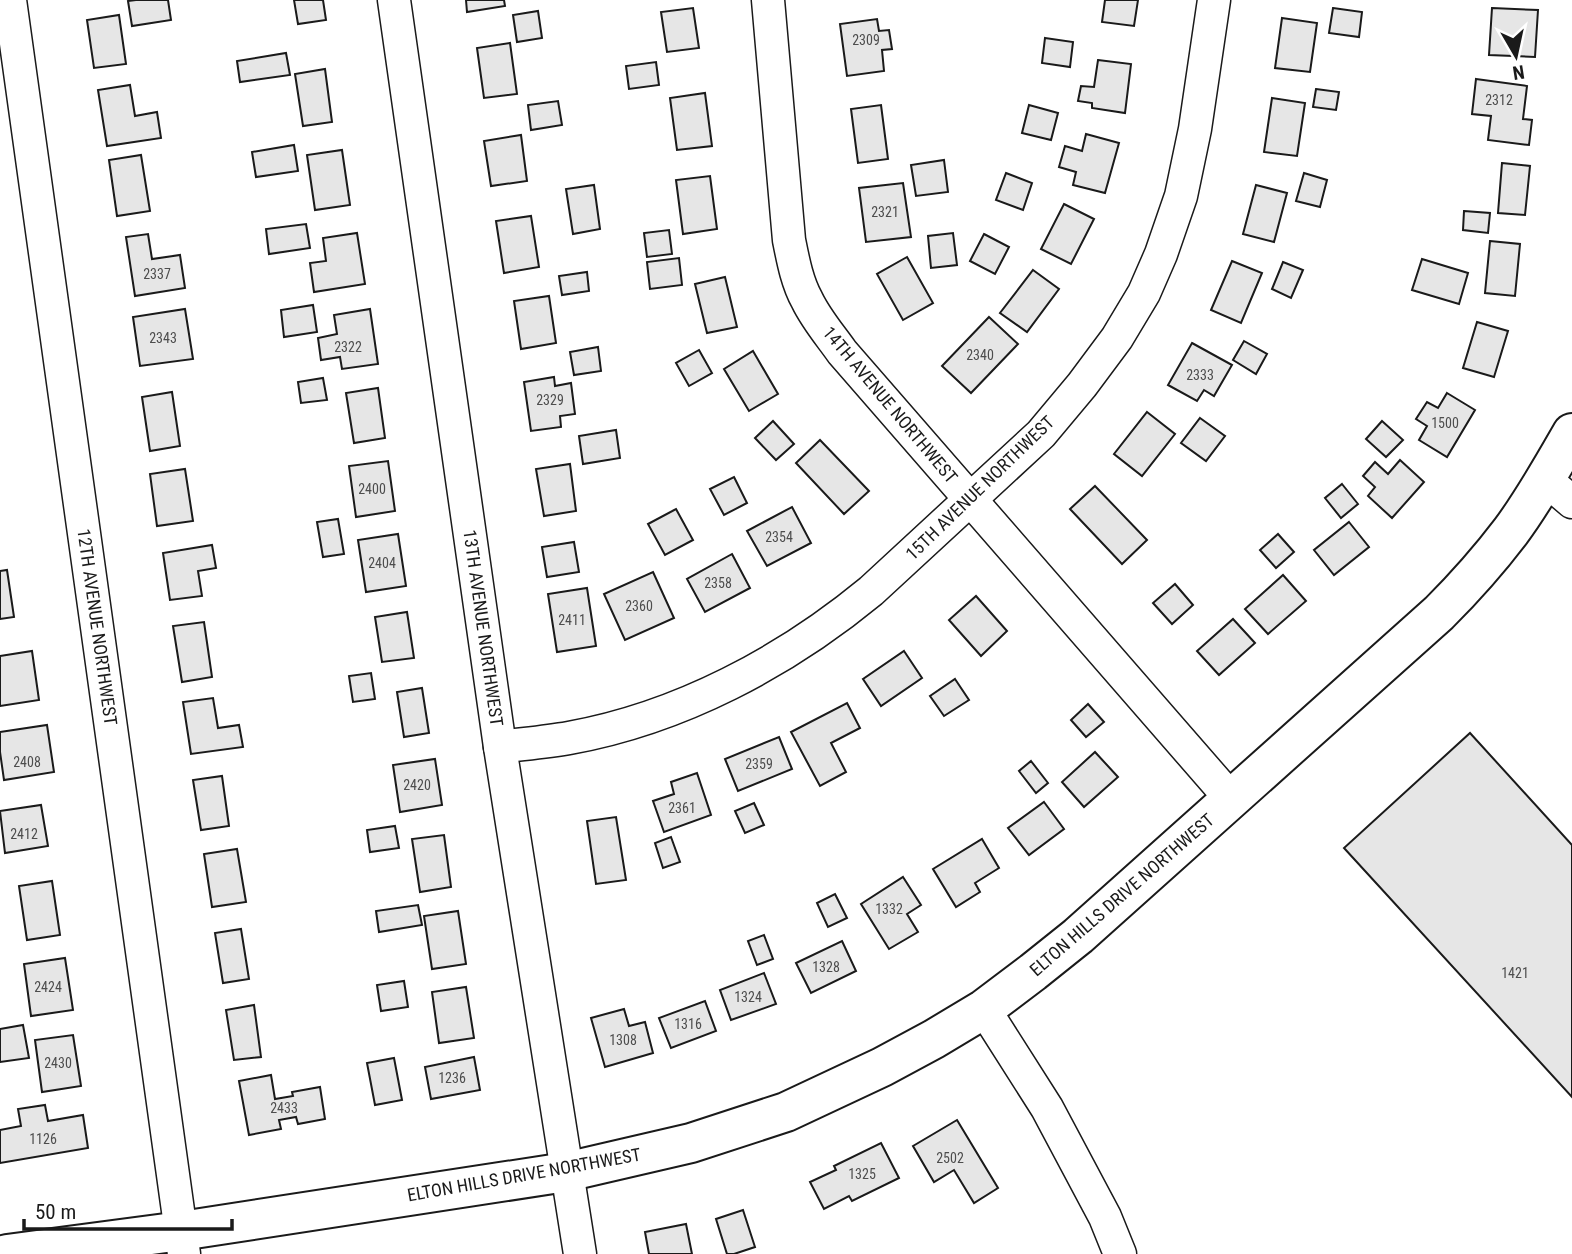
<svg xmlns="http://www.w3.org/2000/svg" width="1572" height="1254" viewBox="0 0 1572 1254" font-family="'Roboto Condensed',sans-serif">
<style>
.building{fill:#e6e6e6;stroke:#1a1a1a;stroke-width:2}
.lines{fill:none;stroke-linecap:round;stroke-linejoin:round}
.minor-casing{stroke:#1a1a1a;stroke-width:35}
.major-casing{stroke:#1a1a1a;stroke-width:42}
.minor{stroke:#fff;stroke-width:32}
.major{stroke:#fff;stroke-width:38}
.labels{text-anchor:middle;stroke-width:5;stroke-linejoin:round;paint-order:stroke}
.number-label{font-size:14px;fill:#4d4d4d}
.street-label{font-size:18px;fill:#1a1a1a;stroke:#fff}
</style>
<rect width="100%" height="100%" fill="#fff"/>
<g class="building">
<polygon points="136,0 168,0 171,20 132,26 128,1"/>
<polygon points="294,0 323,0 326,20 298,24"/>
<polygon points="466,0 504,0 505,6 467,12"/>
<polygon points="1105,0 1138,0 1134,26 1102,22"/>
<polygon points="693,8 699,48 667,52 661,12"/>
<polygon points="1333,8 1362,12 1359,37 1329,33"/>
<polygon points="1492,8 1538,10 1535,57 1489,55"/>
<polygon points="538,11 542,38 517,42 513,15"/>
<polygon points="119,15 126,64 94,68 87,20"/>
<polygon points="1282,18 1317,23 1310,72 1275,68"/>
<polygon points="877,19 879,31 889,30 892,49 882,50 884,71 847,76 840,24"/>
<polygon points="1045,38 1073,42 1070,67 1042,63"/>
<polygon points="510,43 517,94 484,98 477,48"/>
<polygon points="286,53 290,75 240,82 237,61"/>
<polygon points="1098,60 1131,64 1125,113 1092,108 1092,103 1078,101 1081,86 1094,87"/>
<polygon points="656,62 659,85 629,89 626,66"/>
<polygon points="325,69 332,122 303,126 295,74"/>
<polygon points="1476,79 1527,86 1523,119 1532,120 1529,145 1488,140 1491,116 1472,114"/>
<polygon points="130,85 135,116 157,112 161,138 107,146 98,90"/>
<polygon points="1316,89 1339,92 1336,110 1313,107"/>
<polygon points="705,93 712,146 677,150 670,98"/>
<polygon points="1272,98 1305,103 1297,156 1264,152"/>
<polygon points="558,101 562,125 531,130 528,105"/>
<polygon points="881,105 888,159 858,163 851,109"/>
<polygon points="1029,105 1058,113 1051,140 1022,133"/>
<polygon points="1086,134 1119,143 1105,193 1073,185 1076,172 1059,167 1065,146 1082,151"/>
<polygon points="521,135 527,181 491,186 484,141"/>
<polygon points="294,145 298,171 256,177 252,152"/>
<polygon points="342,150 350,205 315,210 307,155"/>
<polygon points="141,155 150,211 117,216 109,160"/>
<polygon points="944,160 948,192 916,196 911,165"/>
<polygon points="1502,163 1530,166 1525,215 1498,213"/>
<polygon points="1006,173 1032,183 1023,210 996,200"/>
<polygon points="1304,173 1327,180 1320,207 1296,201"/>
<polygon points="710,176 717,229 683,234 676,180"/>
<polygon points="903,183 911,237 866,242 859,188"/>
<polygon points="594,185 600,229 573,234 566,189"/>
<polygon points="1256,185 1287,193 1274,242 1243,234"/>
<polygon points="1064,204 1094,219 1071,264 1041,249"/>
<polygon points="1464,211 1490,213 1488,233 1463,230"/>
<polygon points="531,216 539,267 504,273 496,221"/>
<polygon points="306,224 310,248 269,254 266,229"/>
<polygon points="669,230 672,254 647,257 644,233"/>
<polygon points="357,233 365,284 314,292 310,263 326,261 323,238"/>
<polygon points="953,233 957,265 931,268 928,236"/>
<polygon points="148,234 152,259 180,255 185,288 135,296 126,237"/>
<polygon points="984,234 1009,247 995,274 970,261"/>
<polygon points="1490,241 1520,244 1515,296 1485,293"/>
<polygon points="907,257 933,303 903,320 877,274"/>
<polygon points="679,258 682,285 650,289 647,262"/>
<polygon points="1422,259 1468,273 1459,304 1412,290"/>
<polygon points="1232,261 1262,273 1241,323 1211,310"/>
<polygon points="1283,262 1303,270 1291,298 1272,289"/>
<polygon points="1033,270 1059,289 1027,332 1000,313"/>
<polygon points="587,272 589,291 562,295 559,276"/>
<polygon points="725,277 737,327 707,333 695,284"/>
<polygon points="549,296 556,343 521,349 514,301"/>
<polygon points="313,305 317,332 284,337 281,310"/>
<polygon points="185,309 193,359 140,366 133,317"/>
<polygon points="370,309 378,364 342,369 340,357 321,360 318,338 337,334 334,315"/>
<polygon points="989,317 1018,344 971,393 942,366"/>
<polygon points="1477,322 1508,331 1494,377 1463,368"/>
<polygon points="1244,341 1267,354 1256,374 1233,360"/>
<polygon points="1192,343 1232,365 1214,396 1204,390 1197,401 1168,385"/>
<polygon points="598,347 601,371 574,375 570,352"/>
<polygon points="699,350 712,373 689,386 676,363"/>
<polygon points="753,351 778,394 749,411 724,369"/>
<polygon points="554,377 555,386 571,383 575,414 560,416 561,427 531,431 524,382"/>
<polygon points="323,378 327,400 301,403 298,382"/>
<polygon points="378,388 385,438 354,443 346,393"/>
<polygon points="172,392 180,446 150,451 142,397"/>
<polygon points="1447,393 1475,410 1447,457 1419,440 1427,426 1416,419 1427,402 1438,408"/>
<polygon points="1147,412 1175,434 1142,476 1114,454"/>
<polygon points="1200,418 1225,436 1206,461 1181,443"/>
<polygon points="773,421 794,444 776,460 755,438"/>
<polygon points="1382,421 1403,440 1386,457 1366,439"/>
<polygon points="616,430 620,458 583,464 579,436"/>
<polygon points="820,440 869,491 844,514 796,463"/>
<polygon points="1400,460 1424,482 1392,518 1368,496 1375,487 1363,476 1375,462 1388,474"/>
<polygon points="388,461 395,511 356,517 349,466"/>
<polygon points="570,464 576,511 544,516 536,469"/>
<polygon points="185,469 193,521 157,526 150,474"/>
<polygon points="734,477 747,503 724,515 710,489"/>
<polygon points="1342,484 1358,504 1341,518 1325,498"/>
<polygon points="1095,486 1147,540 1122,564 1070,509"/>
<polygon points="792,507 811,543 767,566 747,531"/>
<polygon points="676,509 693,540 665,555 648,524"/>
<polygon points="338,519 344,554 323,557 317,522"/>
<polygon points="1349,522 1369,547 1334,575 1314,550"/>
<polygon points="398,534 406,586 366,592 358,540"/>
<polygon points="1278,534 1294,552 1276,568 1260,550"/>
<polygon points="574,542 579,572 547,577 542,547"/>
<polygon points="212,545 216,568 198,571 202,596 170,600 163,553"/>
<polygon points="732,554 750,588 705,612 687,579"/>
<polygon points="7,570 14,617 0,619 0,571"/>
<polygon points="653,572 674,618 625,640 604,594"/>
<polygon points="1283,575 1306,601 1268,634 1245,609"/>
<polygon points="1175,584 1193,605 1172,624 1153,603"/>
<polygon points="587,588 596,646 557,652 548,594"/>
<polygon points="976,596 1007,631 981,656 949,620"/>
<polygon points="407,612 414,658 382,662 375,617"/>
<polygon points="1233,619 1255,643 1219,675 1197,651"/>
<polygon points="204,622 212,677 182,682 173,626"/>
<polygon points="32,651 39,700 0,706 0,656"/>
<polygon points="904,651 922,678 881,706 863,679"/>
<polygon points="371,673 375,699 353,702 349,676"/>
<polygon points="955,679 969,700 944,716 930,696"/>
<polygon points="422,688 429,733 404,737 397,692"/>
<polygon points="213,698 218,728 239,725 243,747 191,754 183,702"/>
<polygon points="847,703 860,728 831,743 846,772 820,786 791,732"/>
<polygon points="1088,704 1104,722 1086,737 1071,720"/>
<polygon points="47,725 54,772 4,780 0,752 0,732"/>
<polygon points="1470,733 1572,845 1572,1097 1344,848"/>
<polygon points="779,737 792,769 738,791 725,759"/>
<polygon points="1095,752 1118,777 1084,807 1062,782"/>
<polygon points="435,759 442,805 400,812 393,765"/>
<polygon points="1031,761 1048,783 1036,793 1019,771"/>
<polygon points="697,773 711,815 664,832 653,801 674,794 671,782"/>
<polygon points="222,776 229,826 201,830 193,780"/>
<polygon points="1044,802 1064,829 1029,855 1008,828"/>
<polygon points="754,803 764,825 745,833 735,811"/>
<polygon points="41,805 48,846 5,853 0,811"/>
<polygon points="616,817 626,880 596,884 587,821"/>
<polygon points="395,826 399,848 370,852 367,830"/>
<polygon points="444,835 451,887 420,892 412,839"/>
<polygon points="671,837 680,862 663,868 655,843"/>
<polygon points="982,839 999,868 975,883 980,892 956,907 933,869"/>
<polygon points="237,849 246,902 212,907 204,854"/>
<polygon points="903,877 921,905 907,914 918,932 889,949 861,904"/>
<polygon points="52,881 60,935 27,940 19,886"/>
<polygon points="835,894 847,918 828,927 817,903"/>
<polygon points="418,905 422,925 379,932 376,911"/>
<polygon points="458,911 466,964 432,969 424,916"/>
<polygon points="241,929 249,979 223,983 215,933"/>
<polygon points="764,935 773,959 757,965 748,941"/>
<polygon points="842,941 856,971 811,993 796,963"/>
<polygon points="65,958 73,1010 31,1016 24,964"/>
<polygon points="764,973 776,1004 731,1020 720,990"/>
<polygon points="404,981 408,1007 381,1011 377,985"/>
<polygon points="466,987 474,1038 439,1043 432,992"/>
<polygon points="705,1001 716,1031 671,1048 659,1018"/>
<polygon points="254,1005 261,1057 234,1060 226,1010"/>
<polygon points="624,1009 629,1026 645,1022 653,1053 605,1067 591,1018"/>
<polygon points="23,1025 29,1058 0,1062 0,1029"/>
<polygon points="73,1035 81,1086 42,1092 35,1040"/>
<polygon points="474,1057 480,1090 431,1099 425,1067"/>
<polygon points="394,1058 402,1100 375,1105 367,1063"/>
<polygon points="271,1075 275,1099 293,1096 292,1092 320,1087 325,1119 298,1124 296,1117 279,1120 281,1129 249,1135 239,1081"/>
<polygon points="45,1105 48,1121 83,1115 88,1148 0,1163 0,1130 21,1126 18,1109"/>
<polygon points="957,1120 998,1188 974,1203 954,1170 934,1182 913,1146"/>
<polygon points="881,1143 899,1178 852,1201 849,1196 824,1209 810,1182 836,1170 834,1166"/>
<polygon points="743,1210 755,1247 734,1254 727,1254 716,1219"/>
<polygon points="686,1224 692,1254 649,1254 645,1232"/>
</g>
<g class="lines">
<defs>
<g id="minor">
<polyline points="10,0 184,1254"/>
<polyline points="394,0 500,747 580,1254"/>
<path d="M768 0 789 240C793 260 797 282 807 300 816 319 830 335 842 352L1232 800"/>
<polyline points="1545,479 1572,502"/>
<path d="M500 747C523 744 546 742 569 738 680 718 785 662 871 591L1041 434 1082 385 1117 338 1144 293 1161 254 1181 196 1195 129 1214 0"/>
<polyline points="984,1009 1047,1108 1105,1217 1120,1254"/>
</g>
<path id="major" d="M7 1254 181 1231 566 1172 691 1143 786 1112 882 1067 934 1039 984 1009 1033 972 1078 936 1439 613C1465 587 1489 560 1511 531 1534 500 1553 466 1572 433"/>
</defs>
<use href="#minor" class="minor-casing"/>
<use href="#major" class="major-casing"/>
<use href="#minor" class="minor"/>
<use href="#major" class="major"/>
</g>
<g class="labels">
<g class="number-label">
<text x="866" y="45">2309</text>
<text x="1499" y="105">2312</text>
<text x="885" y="217">2321</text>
<text x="157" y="279">2337</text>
<text x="163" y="343">2343</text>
<text x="348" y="352">2322</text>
<text x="980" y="360">2340</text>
<text x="1200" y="380">2333</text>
<text x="550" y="405">2329</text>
<text x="1445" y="428">1500</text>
<text x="372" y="494">2400</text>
<text x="779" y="542">2354</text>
<text x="382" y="568">2404</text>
<text x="718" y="588">2358</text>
<text x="639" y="611">2360</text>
<text x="572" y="625">2411</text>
<text x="27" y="767">2408</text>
<text x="759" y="769">2359</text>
<text x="417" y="790">2420</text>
<text x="682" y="813">2361</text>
<text x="24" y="839">2412</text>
<text x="889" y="914">1332</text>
<text x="826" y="972">1328</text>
<text x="1515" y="978">1421</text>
<text x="48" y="992">2424</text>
<text x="748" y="1002">1324</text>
<text x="688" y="1029">1316</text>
<text x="623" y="1045">1308</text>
<text x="58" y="1068">2430</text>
<text x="452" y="1083">1236</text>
<text x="284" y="1113">2433</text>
<text x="43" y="1144">1126</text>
<text x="950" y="1163">2502</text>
<text x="862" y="1179">1325</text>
</g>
<g class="street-label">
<text transform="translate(890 405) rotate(50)" y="6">14TH AVENUE NORTHWEST</text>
<text transform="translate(980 488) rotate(-44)" y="6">15TH AVENUE NORTHWEST</text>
<text transform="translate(97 627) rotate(82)" y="6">12TH AVENUE NORTHWEST</text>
<text transform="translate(483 628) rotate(82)" y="6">13TH AVENUE NORTHWEST</text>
<text transform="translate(1122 895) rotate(-41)" y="6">ELTON HILLS DRIVE NORTHWEST</text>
<text transform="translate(524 1175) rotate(-10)" y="6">ELTON HILLS DRIVE NORTHWEST</text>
</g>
</g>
<g transform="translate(1516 56) rotate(171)" stroke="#ffffff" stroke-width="5" paint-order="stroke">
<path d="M0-5L12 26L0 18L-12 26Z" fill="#1a1a1a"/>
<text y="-10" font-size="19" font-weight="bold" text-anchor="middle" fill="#1a1a1a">N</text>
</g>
<path d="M24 1219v10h208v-10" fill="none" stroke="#1a1a1a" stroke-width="3.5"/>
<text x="35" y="1219" font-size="21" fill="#1a1a1a" stroke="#ffffff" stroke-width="5" paint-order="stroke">50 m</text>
</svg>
